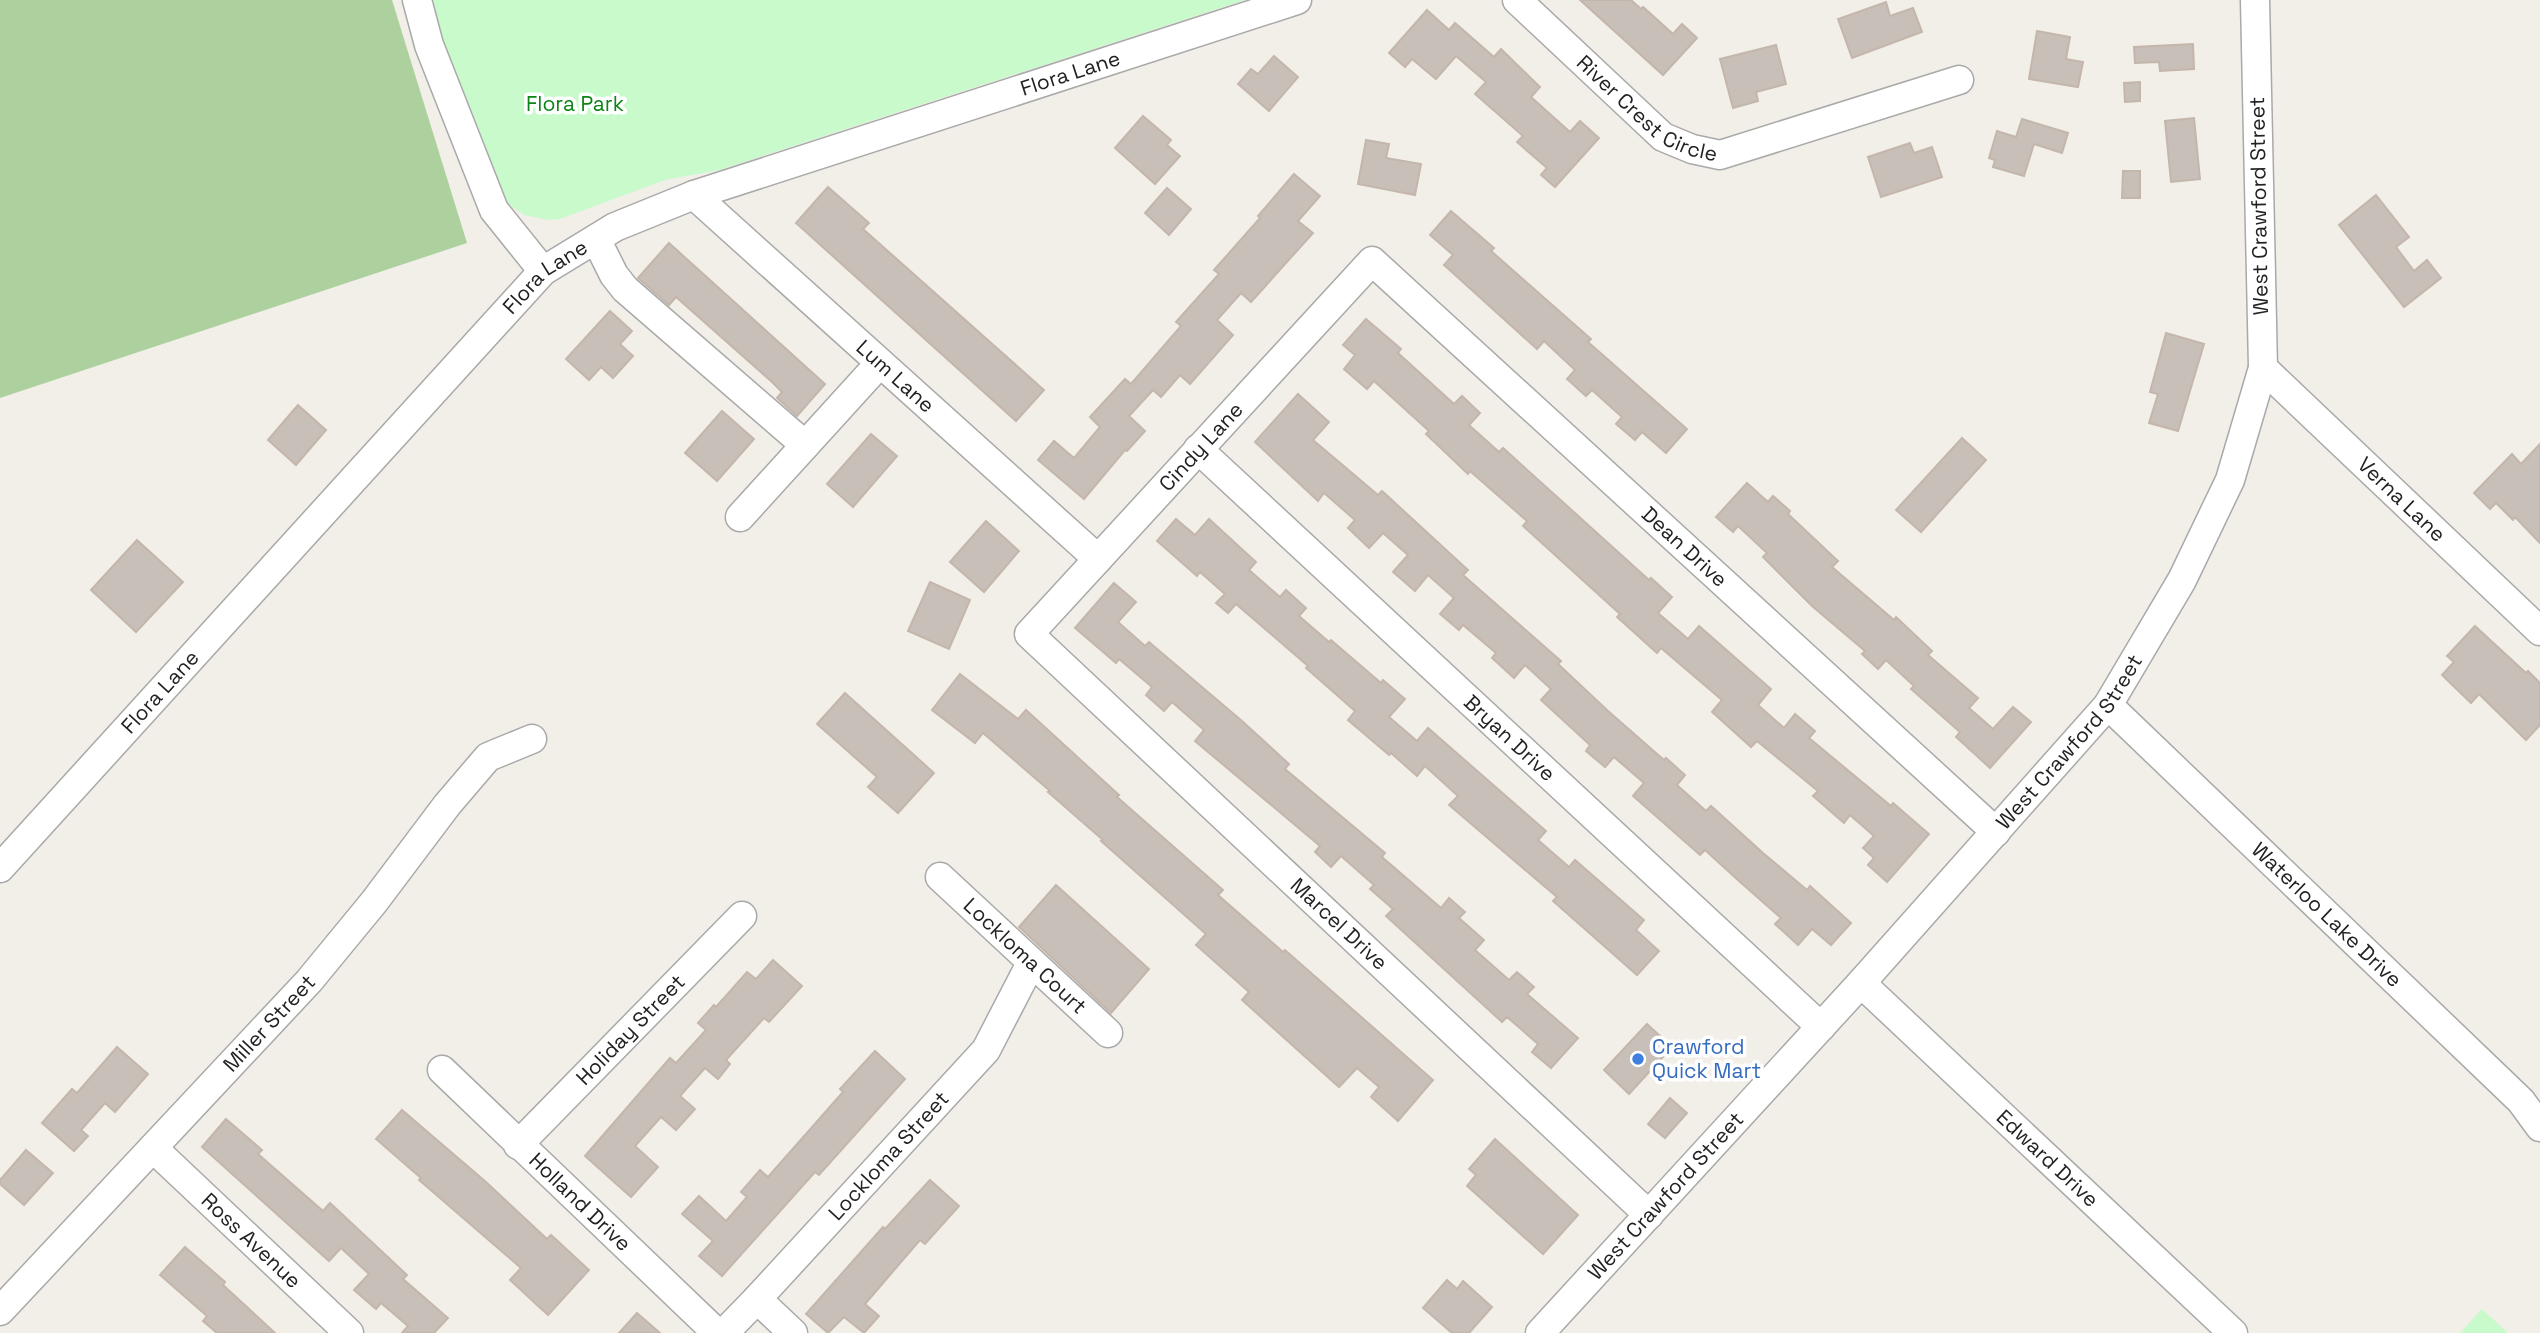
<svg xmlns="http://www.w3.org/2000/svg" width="2540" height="1333" viewBox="0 0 2540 1333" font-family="'Space Grotesk',sans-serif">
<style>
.forest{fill:#add19e}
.park{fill:#c8facc}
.building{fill:#c7bfb8;stroke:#c4b6ab;stroke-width:2}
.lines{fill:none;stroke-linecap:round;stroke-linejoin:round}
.minor-casing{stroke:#a9a9a9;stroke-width:31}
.minor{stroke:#fff;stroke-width:28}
.shop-dot{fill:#3f7fe0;stroke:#fff;stroke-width:2.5}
.labels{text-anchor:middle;stroke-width:7;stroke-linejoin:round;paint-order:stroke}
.street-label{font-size:21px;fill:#222;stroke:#fff}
.park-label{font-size:21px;fill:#0c8416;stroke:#fff}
.shop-label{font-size:21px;fill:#366cbe;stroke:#fff;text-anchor:start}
</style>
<rect width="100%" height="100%" fill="#f2efe9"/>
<polygon class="forest" points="0,0 392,0 467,243 0,398"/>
<g class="park">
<polygon points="429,0 1245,0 719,170 665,180 560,219 548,220 524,215 504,201 471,130"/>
<polygon points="2482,1309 2508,1333 2460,1333"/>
</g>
<g class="building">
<polygon points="1580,0 1631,0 1641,9 1643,7 1673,34 1682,24 1697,38 1663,75"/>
<polygon points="1886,2 1890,16 1913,8 1922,32 1852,58 1838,19"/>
<polygon points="1427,10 1449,30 1455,23 1494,57 1501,49 1540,87 1531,97 1570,132 1580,121 1599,138 1555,187 1541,175 1547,168 1517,142 1523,136 1475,94 1486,82 1456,56 1436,79 1412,59 1405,67 1389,53"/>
<polygon points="2037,31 2070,37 2066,59 2083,62 2078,87 2029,79"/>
<polygon points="2193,44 2194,69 2160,71 2159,62 2135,63 2134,47"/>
<polygon points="1776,45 1786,84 1756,92 1758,101 1733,108 1720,59"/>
<polygon points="1274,56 1298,77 1269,111 1238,84 1251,69 1258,74"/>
<polygon points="2140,82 2140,101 2125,102 2124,83"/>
<polygon points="1143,116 1171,140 1167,145 1180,156 1155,184 1115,148"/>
<polygon points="2194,118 2200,179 2171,182 2165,121"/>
<polygon points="2022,119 2068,133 2062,153 2034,144 2024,176 1993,167 1995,160 1989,158 1997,131 2016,137"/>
<polygon points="1366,140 1389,144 1386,158 1421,164 1415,195 1358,184"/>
<polygon points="1910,143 1914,153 1932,147 1942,177 1881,197 1868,157"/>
<polygon points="2123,171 2140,171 2140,198 2122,198"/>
<polygon points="1294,174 1320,196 1298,221 1313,233 1251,302 1241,293 1217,320 1233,335 1190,384 1180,375 1161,397 1153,390 1129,416 1145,431 1127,451 1125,450 1084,499 1038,460 1054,441 1074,458 1100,427 1090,417 1125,379 1131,384 1181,326 1176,322 1219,274 1214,270 1260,218 1258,216"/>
<polygon points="828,187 869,223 863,229 1044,390 1016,421 796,223"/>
<polygon points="1167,188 1191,209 1169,235 1145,213"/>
<polygon points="2376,195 2409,237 2396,247 2414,271 2427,260 2441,278 2404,307 2339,225"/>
<polygon points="1451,211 1494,248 1491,251 1591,339 1588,342 1687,429 1666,453 1642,432 1635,440 1616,424 1622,417 1592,390 1586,396 1567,379 1575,370 1544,341 1537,349 1444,265 1453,255 1430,235"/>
<polygon points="669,243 825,384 797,416 777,398 782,392 771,381 676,297 669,305 638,278"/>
<polygon points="610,311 632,331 620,344 633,356 613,378 601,367 589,380 566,359"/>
<polygon points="1366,319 1401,349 1398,353 1454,404 1462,396 1480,413 1469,425 1499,452 1503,448 1649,580 1651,578 1672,597 1658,613 1688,639 1699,626 1771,689 1758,705 1784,728 1795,714 1815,731 1809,738 1891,806 1893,803 1929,834 1887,882 1868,865 1874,858 1863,848 1874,836 1850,815 1844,823 1813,796 1818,791 1757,741 1751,747 1712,712 1722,700 1661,648 1657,653 1617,617 1620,614 1523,526 1527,521 1470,471 1468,474 1426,434 1429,431 1374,381 1367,389 1344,369 1355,355 1343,345"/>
<polygon points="2166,333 2204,344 2178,431 2149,423 2158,394 2150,392"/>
<polygon points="1298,394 1329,422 1313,440 1378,495 1382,491 1468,570 1463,575 1561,661 1558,664 1608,711 1664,760 1666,758 1685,775 1677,785 1706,811 1711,806 1763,853 1807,890 1810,886 1851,923 1831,945 1812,929 1798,945 1775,924 1781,918 1739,881 1705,850 1700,855 1633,796 1644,783 1614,757 1605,767 1586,751 1590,745 1541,700 1551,689 1525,665 1514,678 1492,658 1496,653 1463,625 1459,630 1440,614 1454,598 1428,575 1415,591 1393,572 1408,555 1383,533 1369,548 1348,528 1355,520 1324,493 1318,501 1255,442"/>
<polygon points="298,405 326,430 296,465 268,440"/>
<polygon points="722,411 754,439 717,481 685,453"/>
<polygon points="871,434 897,456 853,507 827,484"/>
<polygon points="1962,438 1986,460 1921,532 1896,510"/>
<polygon points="2540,444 2540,543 2515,517 2513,520 2496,503 2490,509 2474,493 2512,454 2521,464"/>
<polygon points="1747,483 1768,502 1773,496 1790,511 1788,514 1838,561 1832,567 1894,620 1896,617 1932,651 1928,655 1978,698 1969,708 1993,729 2013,707 2031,722 1990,768 1956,737 1960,732 1911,689 1914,686 1886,660 1878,669 1862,654 1865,651 1812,606 1763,557 1767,553 1738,526 1733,532 1716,517"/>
<polygon points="1176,519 1195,535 1209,519 1256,562 1249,570 1280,597 1286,590 1306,608 1299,616 1329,642 1331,640 1381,683 1383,680 1405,699 1389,717 1417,741 1428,728 1546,831 1538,840 1569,867 1575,860 1644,920 1636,930 1659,951 1637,975 1553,901 1557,897 1449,805 1458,796 1425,766 1417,776 1391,753 1389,755 1348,720 1355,711 1306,668 1308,666 1236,604 1228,613 1216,603 1225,594 1200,572 1197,576 1157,541"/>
<polygon points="986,521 1019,551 984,592 950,562"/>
<polygon points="137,540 183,582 136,632 91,590"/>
<polygon points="930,582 970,600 949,649 908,631"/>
<polygon points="1114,583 1136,602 1118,622 1145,646 1149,642 1242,721 1289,764 1285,769 1385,853 1382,857 1441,908 1449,898 1465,912 1459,918 1484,940 1475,950 1509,980 1517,972 1534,987 1527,994 1578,1038 1551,1068 1532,1052 1538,1044 1507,1017 1502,1022 1386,916 1393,909 1370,889 1374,885 1341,856 1331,867 1315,852 1320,846 1195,741 1204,730 1172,702 1164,711 1146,695 1152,687 1119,659 1116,663 1075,628"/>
<polygon points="2475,626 2526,673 2528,671 2540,683 2540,725 2526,740 2479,694 2471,703 2442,675 2454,662 2447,656"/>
<polygon points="960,674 1018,719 1026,710 1119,795 1117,797 1223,890 1218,895 1283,952 1285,950 1433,1080 1398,1121 1371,1097 1379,1087 1357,1068 1339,1087 1242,1000 1249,992 1196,945 1206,934 1101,841 1103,840 1048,792 1050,791 983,733 975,743 932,710"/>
<polygon points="845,693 934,773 898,813 868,787 877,777 817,724"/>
<polygon points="1056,885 1149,969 1111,1013 1019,927"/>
<polygon points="773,960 802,986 769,1022 764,1018 726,1060 730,1064 718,1079 705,1068 680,1096 695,1109 676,1130 661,1117 635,1146 658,1167 631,1197 585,1156 670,1058 676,1063 706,1030 698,1023 714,1005 716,1007 747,972 756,979"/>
<polygon points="1647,1024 1672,1047 1629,1094 1604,1070"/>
<polygon points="117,1047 148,1074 115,1112 105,1103 81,1130 88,1136 74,1151 42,1123 72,1089 77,1093"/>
<polygon points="875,1051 905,1079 819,1175 815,1172 722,1276 699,1256 713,1241 682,1214 699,1196 726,1221 747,1197 741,1192 760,1170 768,1177 843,1092 840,1089"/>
<polygon points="1670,1098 1687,1113 1665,1138 1648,1124"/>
<polygon points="402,1110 486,1182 547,1239 551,1235 589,1270 548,1315 510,1280 521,1268 419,1180 421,1178 376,1139"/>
<polygon points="226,1119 262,1150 258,1154 323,1211 330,1203 407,1275 403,1279 448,1318 434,1333 402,1333 408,1326 381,1303 376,1309 354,1290 369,1274 341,1248 329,1261 202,1147"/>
<polygon points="1495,1139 1578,1215 1543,1254 1467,1186 1476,1175 1469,1169"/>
<polygon points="26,1150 53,1173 24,1205 0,1184 0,1180"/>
<polygon points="930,1180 959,1206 925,1244 920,1240 865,1304 879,1316 864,1333 844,1317 828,1333 806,1314 883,1227 885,1229"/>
<polygon points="185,1247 225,1282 223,1285 275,1333 217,1333 203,1321 207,1316 160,1275"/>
<polygon points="1447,1280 1457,1289 1463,1281 1492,1307 1469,1333 1452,1333 1423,1308"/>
<polygon points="637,1313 660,1333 619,1333"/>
</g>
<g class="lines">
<defs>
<g id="minor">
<polyline points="417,0 429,45 494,210 543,271"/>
<path id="s1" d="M1517 0 1663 137 1692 149 1720 155 1959 80"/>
<path id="s2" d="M694 195 1098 559"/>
<polyline points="596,239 614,275 625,289 805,445"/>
<path id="s3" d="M2263 368 2540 631"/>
<path id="s4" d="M1198 449 1821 1027"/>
<polyline points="740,517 880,363"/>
<path id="s5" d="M2108 705 2521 1101 2540 1127"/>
<path id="s6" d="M0 868 543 271 615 227 694 195 1297 0"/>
<path id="s7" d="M940 877 1108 1033"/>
<path id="s8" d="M1861 983 2233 1333"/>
<path id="s9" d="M442 1070 717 1333"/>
<path id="s10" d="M518 1145 742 916"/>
<path id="s11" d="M153 1148 349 1333"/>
<path id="s12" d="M1649 1215 1029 634 1372 261 1996 832"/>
<polyline points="757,1299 793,1333"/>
<path id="s13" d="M0 1311 309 981 374 902 447 805 488 757 532 739"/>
<path id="s14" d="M724 1333 757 1299 986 1050 1031 963"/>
<path id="s15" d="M1540 1333 1861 983 2108 705 2182 580 2230 480 2263 368 2255 0"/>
</g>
</defs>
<use href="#minor" class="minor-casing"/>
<use href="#minor" class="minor"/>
</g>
<circle class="shop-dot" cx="1638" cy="1059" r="7"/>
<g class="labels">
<g class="street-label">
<text dy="7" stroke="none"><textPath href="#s6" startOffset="1372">Flora Lane</textPath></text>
<text dy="7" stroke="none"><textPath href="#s1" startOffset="172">River Crest Circle</textPath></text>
<text transform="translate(2259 206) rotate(-91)" y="7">West Crawford Street</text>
<text dy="7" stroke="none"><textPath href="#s6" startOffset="805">Flora Lane</textPath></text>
<text dy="7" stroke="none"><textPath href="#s2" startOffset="271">Lum Lane</textPath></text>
<text dy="7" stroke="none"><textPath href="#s12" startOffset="1104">Cindy Lane</textPath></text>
<text dy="7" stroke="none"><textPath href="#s3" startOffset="191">Verna Lane</textPath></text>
<text dy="7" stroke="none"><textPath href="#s12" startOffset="1780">Dean Drive</textPath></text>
<text dy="7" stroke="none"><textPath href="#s6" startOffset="238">Flora Lane</textPath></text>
<text dy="7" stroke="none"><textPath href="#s4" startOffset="425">Bryan Drive</textPath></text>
<text dy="7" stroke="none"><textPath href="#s15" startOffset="794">West Crawford Street</textPath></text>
<text dy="7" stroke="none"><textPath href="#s5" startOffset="303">Waterloo Lake Drive</textPath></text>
<text transform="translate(1339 924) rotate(43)" y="7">Marcel Drive</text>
<text dy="7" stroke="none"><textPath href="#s7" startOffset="116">Lockloma Court</textPath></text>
<text dy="7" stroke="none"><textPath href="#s13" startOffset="394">Miller Street</textPath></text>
<text dy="7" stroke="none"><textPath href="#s10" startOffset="161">Holiday Street</textPath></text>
<text dy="7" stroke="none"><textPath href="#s14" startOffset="242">Lockloma Street</textPath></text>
<text dy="7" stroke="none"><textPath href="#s8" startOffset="256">Edward Drive</textPath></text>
<text dy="7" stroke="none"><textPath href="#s15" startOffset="186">West Crawford Street</textPath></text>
<text dy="7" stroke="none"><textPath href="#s9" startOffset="191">Holland Drive</textPath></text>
<text dy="7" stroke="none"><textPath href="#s11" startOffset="135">Ross Avenue</textPath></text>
</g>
<g class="park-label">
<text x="575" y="111">Flora Park</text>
</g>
<g class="shop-label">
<text x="1652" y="1054">Crawford<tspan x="1652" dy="24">Quick Mart</tspan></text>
</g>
</g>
</svg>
